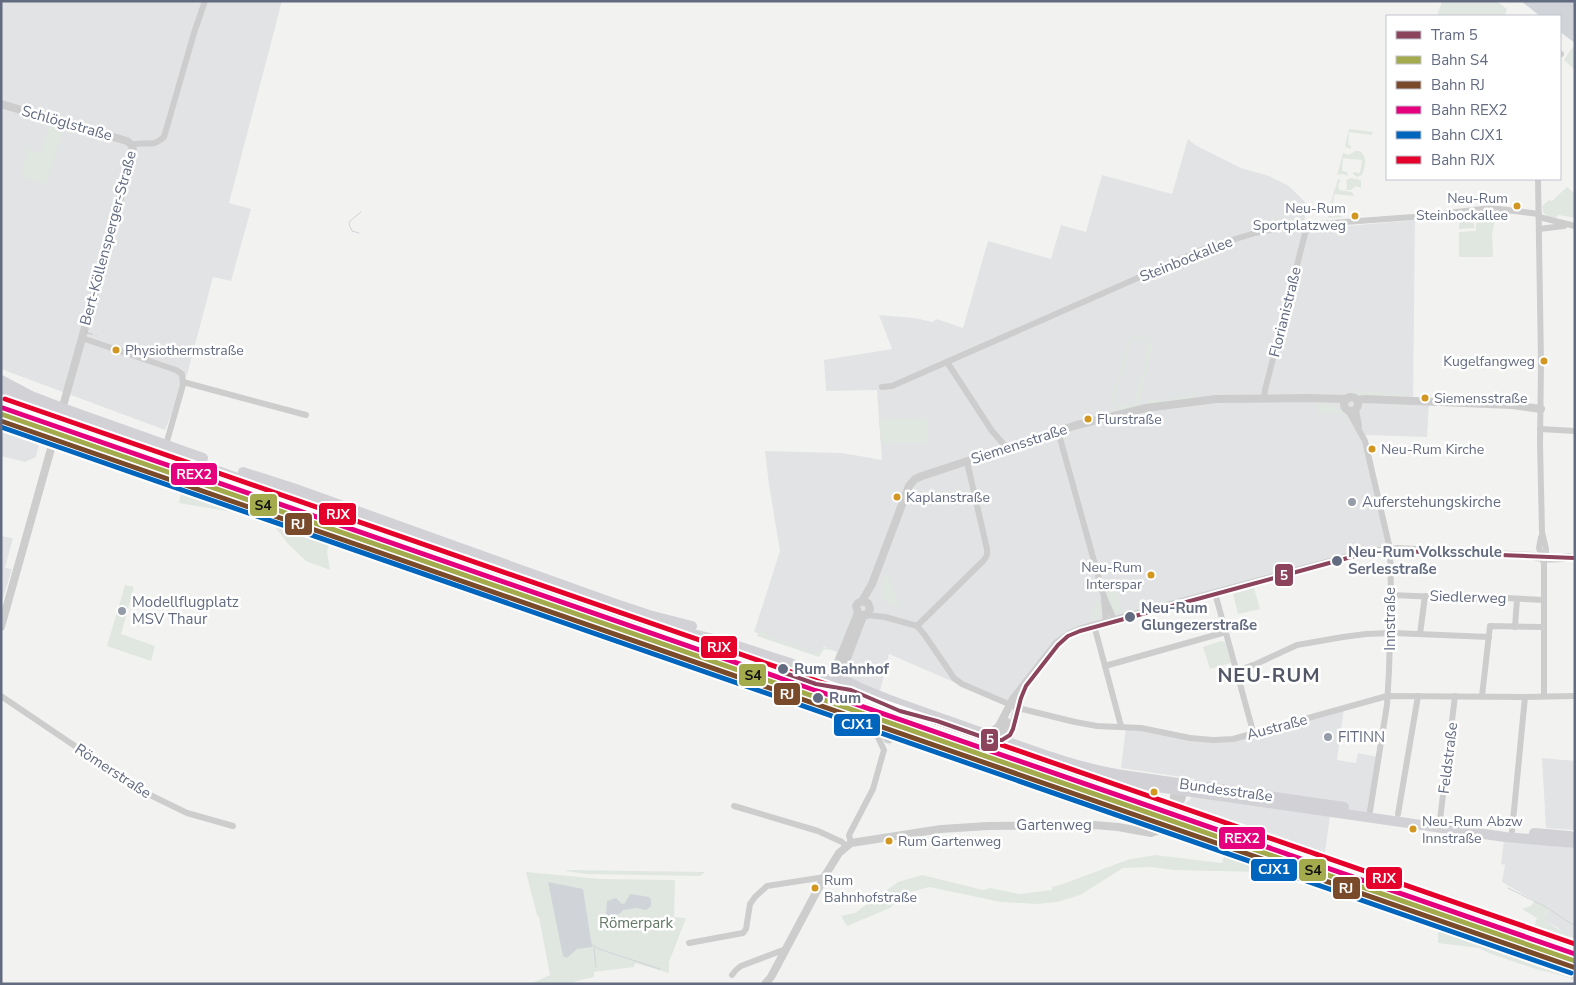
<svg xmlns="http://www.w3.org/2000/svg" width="1576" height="985" viewBox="0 0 1576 985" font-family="'Nunito Sans',sans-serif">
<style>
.built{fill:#e2e3e4}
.green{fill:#e0e6e0}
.water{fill:#d0d4d9}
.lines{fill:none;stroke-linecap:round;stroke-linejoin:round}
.stream{stroke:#d0d4d9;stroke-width:1}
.minor{stroke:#cdcdce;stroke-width:6}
.tertiary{stroke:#cdcdce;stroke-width:8}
.primary{stroke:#d2d2d6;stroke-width:10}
.tram{stroke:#c2c3c4;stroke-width:1}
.rail{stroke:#c2c3c4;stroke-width:1;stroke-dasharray:8 4;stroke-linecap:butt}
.rail-1-casing{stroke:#fff;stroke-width:9}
.rail-2-casing{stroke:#fff;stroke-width:9}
.rail-3-casing{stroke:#fff;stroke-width:9}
.rail-4-casing{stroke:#fff;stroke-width:9}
.rail-5-casing{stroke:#fff;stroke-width:9}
.rail-1{stroke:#a3ab4d;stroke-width:5}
.rail-2{stroke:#7a4b2a;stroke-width:5}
.rail-3{stroke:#e5007d;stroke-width:5}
.rail-4{stroke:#0065bd;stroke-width:5}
.rail-5{stroke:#e4002b;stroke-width:5}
.tram-1-casing{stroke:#fff;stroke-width:8}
.tram-1{stroke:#8b445b;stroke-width:4}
.bus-dot{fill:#d29720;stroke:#fff;stroke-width:2}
.poi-dot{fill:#959ba8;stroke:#fff;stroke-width:2}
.stop-dot{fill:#636b81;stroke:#fff;stroke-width:2}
.labels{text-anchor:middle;stroke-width:5;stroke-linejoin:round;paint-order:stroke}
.bus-label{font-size:14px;fill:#636b81;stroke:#fff;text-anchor:start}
.street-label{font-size:15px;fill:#636b81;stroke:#fff}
.poi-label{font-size:15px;fill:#636b81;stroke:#fff;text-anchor:start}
.stop-label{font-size:15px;font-weight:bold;fill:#636b81;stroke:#fff;text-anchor:start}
.park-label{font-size:15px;fill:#627865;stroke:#fff}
.district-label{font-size:20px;font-weight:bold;letter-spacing:1px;fill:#515766;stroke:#fff}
.line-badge{stroke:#fff;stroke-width:2}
.badge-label{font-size:14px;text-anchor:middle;font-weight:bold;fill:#fff}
.pale-badge-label{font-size:14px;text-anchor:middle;font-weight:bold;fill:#111}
</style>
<rect width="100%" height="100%" fill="#f2f3f1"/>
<g class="built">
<polygon points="1,1 282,1 229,203 251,209 231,281 213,277 187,375 165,430 1,369"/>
<polygon points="1188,139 1195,145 1241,168 1269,176 1289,186 1308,205 1302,230 1415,220 1413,403 1429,404 1427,437 1365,435 1390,549 1355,557 1127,622 1068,636 1011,707 889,654 880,691 850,678 832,663 837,652 824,647 816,654 754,632 780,551 769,485 765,451 842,453 882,460 877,390 826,391 824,360 892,349 879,315 915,318 932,322 937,319 963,328 988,241 1051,259 1061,225 1086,232 1102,175 1172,194"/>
<polygon points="1,421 41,434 36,457 25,462 1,456"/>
<polygon points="1,536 13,538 5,568 12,569 1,605"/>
<polygon points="691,636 814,675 837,692 890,717 905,720 1180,817 1183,806 1191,798 1195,779 1121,768 1126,726 1168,734 1233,739 1344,708 1337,760 1356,763 1358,753 1378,757 1369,814 1331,809 1323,866 1575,952 1575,963 953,748 932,741 931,744 920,741 919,745 912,747 896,742 892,742 890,745 885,743 881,735 883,728 876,725 877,723 808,700 808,698 775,686 685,654"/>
<polygon points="1542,758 1575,761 1575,830 1546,828"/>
<polygon points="1504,841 1575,848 1575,939 1564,934 1557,927 1543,919 1549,909 1502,882 1505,865 1501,864"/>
</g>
<g class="green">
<polygon points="1442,1 1496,1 1507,9 1505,16 1437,16"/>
<polygon points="1572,48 1575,50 1575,70 1564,60"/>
<polygon points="49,125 63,129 47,184 21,177 28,149 41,153"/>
<polygon points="1349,129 1373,132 1372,135 1349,132 1348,145 1351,146 1351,149 1349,148 1347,148 1345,146"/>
<path d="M1355 151H1360C1368 158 1365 166 1362 175L1357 177 1353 174V172L1360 173 1362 160 1343 158 1342 171 1347 172 1348 176 1343 174 1337 175 1343 153 1349 155Z"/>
<polygon points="1351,178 1361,180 1361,188 1356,186 1351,190 1346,190 1347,186 1346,180"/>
<polygon points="1338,179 1341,181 1338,184 1339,190 1352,192 1354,196 1334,194 1333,207 1338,208 1336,212 1331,212 1330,215 1333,217 1336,214 1341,215 1342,217 1328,218 1334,190 1335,189"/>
<polygon points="1567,187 1575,194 1575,218 1559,215 1555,218 1547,216 1543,212 1542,206 1549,200 1552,201"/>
<polygon points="1496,216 1492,234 1493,257 1459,257 1459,232 1476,231 1476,219"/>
<polygon points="1474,220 1474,228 1459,229 1459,221"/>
<path d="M1130 335 1152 341 1153 344 1139 404C1133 409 1124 411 1117 410L1118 404 1133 407 1146 359 1144 358 1149 342 1132 338 1110 413 1109 410Z"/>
<polygon points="1193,387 1195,390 1192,398 1149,404 1147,401 1148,398 1156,401 1190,396"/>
<polygon points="1351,388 1352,391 1405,394 1405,395 1404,397 1370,396 1348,392"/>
<path d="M1315 403C1330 404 1343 407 1347 423H1344L1342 414 1318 413Z"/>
<polygon points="927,418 927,443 881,443 879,419"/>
<polygon points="183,481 332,533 327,552 330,570 306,561 288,544 273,524 244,514 179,503"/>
<polygon points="887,569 899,606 886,603 881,597 881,590"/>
<polygon points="1110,584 1116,586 1122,614 1115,612 1110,604 1105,586"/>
<polygon points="125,585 134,587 121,634 155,646 151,661 107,646"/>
<polygon points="1254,588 1260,609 1238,614 1233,594"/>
<polygon points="1168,598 1170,600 1167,602 1124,613 1123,608 1129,610 1166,600"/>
<path d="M1096 599C1114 621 1085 621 1071 628L1070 626 1091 620 1090 617 1092 616 1091 612 1095 607Z"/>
<polygon points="762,630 768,636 815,653 822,648 830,648 829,650 824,649 819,657 757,636"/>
<polygon points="1221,641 1225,642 1231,663 1210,669 1203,647"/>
<polygon points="1228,844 1575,963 1575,980 1560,975 1536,969 1491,954 1479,948 1438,943 1438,931 1390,913 1286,878 1261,872 1173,870 1152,867 1123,868 1080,895 1057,902 1037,904 1001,902 929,887 907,893 890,908 847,926 841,916 855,913 898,882 922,875 983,890 990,888 1019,894 1052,890 1052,887 1063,884 1127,860 1155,855 1222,863"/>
<polygon points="567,870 705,872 700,876 586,874 566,871"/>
<polygon points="526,872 600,879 675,880 674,917 686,918 669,962 669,973 635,963 634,967 594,972 594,977 577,981 571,984 530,984 550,975 539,917 537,915"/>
<path d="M1361 877 1373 880 1393 882 1407 888 1433 895 1461 905 1534 927 1537 918 1522 909 1531 906 1535 900 1549 908 1543 919C1554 925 1563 934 1575 939V951H1571L1360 879Z"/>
</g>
<g class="water">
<polygon points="1521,1 1575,1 1575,43 1560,32 1560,16 1540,16"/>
<polygon points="548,882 583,889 592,947 577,949 567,958 563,956"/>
<path d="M630 894 649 897 651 899V906L646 910 637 908 623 910C618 916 613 919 606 914L607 901 616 898 622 904 625 903Z"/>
</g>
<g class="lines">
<g class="stream">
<polyline points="359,233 352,231 349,224 350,221 361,212"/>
<polyline points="1508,888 1544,906 1575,926"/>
<polyline points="591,944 599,949 660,969"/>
<polyline points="594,948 596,967"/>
</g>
<g class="minor">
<polyline points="1560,55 1561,54"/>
<path d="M132 145C145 140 151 149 164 137L194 33 205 1"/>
<polyline points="1538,179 1541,362 1540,443 1542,532 1546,549 1546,559 1544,562 1544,696"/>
<polyline points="1539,217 1575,226"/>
<polyline points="1539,229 1564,226"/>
<polyline points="82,338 176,370 182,374 183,385 165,448"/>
<polyline points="947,362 992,431 1007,448"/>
<polyline points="183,382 306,415"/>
<polyline points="882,387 892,386 1206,248 1255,233 1291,226 1413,217 1491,208 1539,214"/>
<polyline points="1264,398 1265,390 1307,226"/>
<polyline points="1348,410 1365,441 1390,549 1391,595 1389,671 1387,705 1370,811"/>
<polyline points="1356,410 1359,426"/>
<polyline points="1540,429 1575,431"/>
<polyline points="1058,431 1104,597 1114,620"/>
<polyline points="1541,537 1539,548 1543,561"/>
<polyline points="1215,593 1254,735"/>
<polyline points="1391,595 1486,599 1486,597 1544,600"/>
<polyline points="1104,600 1106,622"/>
<polyline points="867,615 885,617 917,626 924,634 954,678 962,684 1018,708 1075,722 1097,726 1141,728 1190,738 1213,740 1233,739 1387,696 1525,697 1575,696"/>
<polyline points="1094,625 1121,726"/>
<polyline points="917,626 984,560 987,555 987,549 967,462"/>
<polyline points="1515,627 1517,599"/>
<polyline points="1420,634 1425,596"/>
<polyline points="1105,666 1226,632"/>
<polyline points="1236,671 1256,664 1297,645 1343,637 1366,634 1393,633 1489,637"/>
<polyline points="772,689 868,724 875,731 884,750 873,789 849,835 851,843"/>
<polyline points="1,696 140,790 187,813 233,826"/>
<polyline points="1482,696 1490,626 1544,627"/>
<circle cx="889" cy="736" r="4"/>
<polyline points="734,806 818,831 842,842 846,846"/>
<polyline points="1398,814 1418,696"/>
<polyline points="1440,820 1455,696"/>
<polyline points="1512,831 1525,697"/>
<polyline points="689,943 743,933 746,929 750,904 755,897 767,886 825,877"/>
<polyline points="732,975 736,970 741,966 786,949"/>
</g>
<g class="tertiary">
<polyline points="1,104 127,141 132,145 133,151 93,299 1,627"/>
<circle cx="1351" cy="404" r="7"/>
<polyline points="1357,400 1365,399 1512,405 1541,409"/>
<polyline points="858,613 856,606 858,603 862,601 872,584 909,486 915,479 922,476 1077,425 1146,408 1216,399 1308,398 1347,399"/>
<polyline points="860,615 867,615 870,609 868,603 862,601"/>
<polyline points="833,679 833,675 858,613"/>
<polyline points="836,679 839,678 843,669 863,616"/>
<polyline points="1006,721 1000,739 1002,748 1008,742 1023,690"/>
<path d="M984 732 993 731 999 726 1013 699 1057 643 1070 634 1085 628 1367 552 1398 549 1533 556C1545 560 1557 559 1569 557"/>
<polyline points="1173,812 1174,796 1178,787"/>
<path d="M1173 814C1178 806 1185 797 1182 786"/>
<polyline points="765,984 771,977 826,874 839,853 851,843 941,829 988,826 1094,825 1118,827 1151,833 1163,829 1169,822"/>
</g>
<g class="primary">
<polyline points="1,380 31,396 65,409 203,458"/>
<polyline points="1,388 36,405 80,422 624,615 669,628 722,641 787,662 815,673 870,700 912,716 1061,768 1097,778 1122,782 1505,837 1575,843"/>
<path d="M54 436C64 426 73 426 85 430"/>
<polyline points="243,472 293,488 616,604 649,615 692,626"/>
<path d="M836 676C879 699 928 713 974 730 1021 746 1067 765 1116 774L1344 807"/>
<polyline points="1534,833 1570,836"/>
</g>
<polyline class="tram" points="757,664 782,672"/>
<polyline class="rail" points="85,332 97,336"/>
<defs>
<polyline id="rail-1" points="1,414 1575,961"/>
<polyline id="rail-2" points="1,421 1573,967"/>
<polyline id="rail-3" points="3,408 1575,954"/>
<polyline id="rail-4" points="1,427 1571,973"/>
<polyline id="rail-5" points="5,399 1575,944"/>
</defs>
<use href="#rail-1" class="rail-1-casing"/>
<use href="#rail-2" class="rail-2-casing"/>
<use href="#rail-3" class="rail-3-casing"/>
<use href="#rail-4" class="rail-4-casing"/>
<use href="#rail-5" class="rail-5-casing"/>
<use href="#rail-1" class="rail-1"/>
<use href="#rail-2" class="rail-2"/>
<use href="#rail-3" class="rail-3"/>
<use href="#rail-4" class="rail-4"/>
<use href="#rail-5" class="rail-5"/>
<defs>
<polyline id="tram-1" points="782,672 816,684 851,690 900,711 937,721 991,740 1002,740 1010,735 1013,729 1021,698 1026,686 1058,645 1068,636 1080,631 1366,553 1399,551 1575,558"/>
</defs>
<use href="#tram-1" class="tram-1-casing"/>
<use href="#tram-1" class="tram-1"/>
</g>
<g class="bus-dot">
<circle cx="1517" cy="206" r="4.5"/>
<circle cx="1355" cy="216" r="4.5"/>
<circle cx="116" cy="350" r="4.5"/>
<circle cx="1544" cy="361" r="4.5"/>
<circle cx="1425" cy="398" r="4.5"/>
<circle cx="1088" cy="419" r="4.5"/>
<circle cx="1372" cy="449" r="4.5"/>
<circle cx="897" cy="497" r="4.5"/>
<circle cx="1151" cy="575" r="4.5"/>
<circle cx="1154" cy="792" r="4.5"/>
<circle cx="1413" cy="829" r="4.5"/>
<circle cx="889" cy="841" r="4.5"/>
<circle cx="815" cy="888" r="4.5"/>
</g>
<g class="poi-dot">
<circle cx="1352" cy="502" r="5"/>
<circle cx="122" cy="611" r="5"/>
<circle cx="1328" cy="737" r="5"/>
</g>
<g class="stop-dot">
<circle cx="1337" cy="561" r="6"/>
<circle cx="1130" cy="617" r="6"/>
<circle cx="783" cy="669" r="6"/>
<circle cx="818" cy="698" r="6"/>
</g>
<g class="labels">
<g class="bus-label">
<text x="1508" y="203" text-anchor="end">Neu-Rum<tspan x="1508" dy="17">Steinbockallee</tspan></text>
<text x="1346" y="213" text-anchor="end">Neu-Rum<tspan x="1346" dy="17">Sportplatzweg</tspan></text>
<text x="125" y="355">Physiothermstraße</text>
<text x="1535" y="366" text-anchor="end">Kugelfangweg</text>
<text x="1434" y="403">Siemensstraße</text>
<text x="1097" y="424">Flurstraße</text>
<text x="1381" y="454">Neu-Rum Kirche</text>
<text x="906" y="502">Kaplanstraße</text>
<text x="1142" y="572" text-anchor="end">Neu-Rum<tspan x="1142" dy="17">Interspar</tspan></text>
<text x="1422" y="826">Neu-Rum Abzw<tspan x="1422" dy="17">Innstraße</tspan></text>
<text x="898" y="846">Rum Gartenweg</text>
<text x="824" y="885">Rum<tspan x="824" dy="17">Bahnhofstraße</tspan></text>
</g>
<g class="street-label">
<text transform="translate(67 123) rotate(16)" y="5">Schlöglstraße</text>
<text transform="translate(108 238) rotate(-75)" y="5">Bert-Köllensperger-Straße</text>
<text transform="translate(1186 259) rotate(-22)" y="5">Steinbockallee</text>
<text transform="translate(1285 312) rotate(-76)" y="5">Florianistraße</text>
<text transform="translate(1019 444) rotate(-18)" y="5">Siemensstraße</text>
<text transform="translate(1468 597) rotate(2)" y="5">Siedlerweg</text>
<text transform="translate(1390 619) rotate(-90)" y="5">Innstraße</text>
<text transform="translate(1277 727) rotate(-15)" y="5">Austraße</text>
<text transform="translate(1448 758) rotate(-83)" y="5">Feldstraße</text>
<text transform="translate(113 771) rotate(33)" y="5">Römerstraße</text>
<text transform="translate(1226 790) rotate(8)" y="5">Bundesstraße</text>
<text x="1054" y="830">Gartenweg</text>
</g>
<g class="poi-label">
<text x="1362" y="507">Auferstehungskirche</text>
<text x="132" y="607">Modellflugplatz<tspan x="132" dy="17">MSV Thaur</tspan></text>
<text x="1338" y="742">FITINN</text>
</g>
<g class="stop-label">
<text x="1348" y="557">Neu-Rum Volksschule<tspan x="1348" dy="17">Serlesstraße</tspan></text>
<text x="1141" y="613">Neu-Rum<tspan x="1141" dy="17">Glungezerstraße</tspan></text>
<text x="794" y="674">Rum Bahnhof</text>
<text x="829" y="703">Rum</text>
</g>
<g class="park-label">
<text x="636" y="928">Römerpark</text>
</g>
<g class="district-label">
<text x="1269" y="682">NEU-RUM</text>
</g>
</g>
<g class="line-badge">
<rect x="170" y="462" width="48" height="24" rx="5" fill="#e5007d"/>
<rect x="249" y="493" width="29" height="24" rx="5" fill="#a3ab4d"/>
<rect x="318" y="502" width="39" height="24" rx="5" fill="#e4002b"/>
<rect x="284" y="512" width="29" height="24" rx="5" fill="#7a4b2a"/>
<rect x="1274" y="563" width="20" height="24" rx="5" fill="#8b445b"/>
<rect x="700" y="635" width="38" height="24" rx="5" fill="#e4002b"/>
<rect x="738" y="663" width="29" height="24" rx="5" fill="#a3ab4d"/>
<rect x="773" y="682" width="28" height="24" rx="5" fill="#7a4b2a"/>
<rect x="833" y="713" width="48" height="24" rx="5" fill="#0065bd"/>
<rect x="980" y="728" width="19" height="24" rx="5" fill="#8b445b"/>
<rect x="1218" y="826" width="48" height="24" rx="5" fill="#e5007d"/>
<rect x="1250" y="858" width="48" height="24" rx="5" fill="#0065bd"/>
<rect x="1298" y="858" width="29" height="24" rx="5" fill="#a3ab4d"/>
<rect x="1365" y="866" width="38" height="24" rx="5" fill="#e4002b"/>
<rect x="1332" y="876" width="29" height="24" rx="5" fill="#7a4b2a"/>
</g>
<g class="badge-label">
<text x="194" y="479">REX2</text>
<text x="338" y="519">RJX</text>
<text x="298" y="529">RJ</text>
<text x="1284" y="580">5</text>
<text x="719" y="652">RJX</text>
<text x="787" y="699">RJ</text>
<text x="857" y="729">CJX1</text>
<text x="990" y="744">5</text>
<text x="1242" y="843">REX2</text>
<text x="1274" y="874">CJX1</text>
<text x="1384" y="883">RJX</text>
<text x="1346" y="893">RJ</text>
</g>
<g class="pale-badge-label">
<text x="263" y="510">S4</text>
<text x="753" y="680">S4</text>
<text x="1313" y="875">S4</text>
</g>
<rect width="1576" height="985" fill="none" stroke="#636b81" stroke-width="5"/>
<rect x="1386" y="15" width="175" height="165" fill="#ffffff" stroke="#c1c4cd"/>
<rect x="1396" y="31" width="25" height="8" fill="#8b445b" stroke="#c1c4cd"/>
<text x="1431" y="40" font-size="15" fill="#636b81">Tram 5</text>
<rect x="1396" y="56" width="25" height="8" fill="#a3ab4d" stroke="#c1c4cd"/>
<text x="1431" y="65" font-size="15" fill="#636b81">Bahn S4</text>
<rect x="1396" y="81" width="25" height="8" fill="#7a4b2a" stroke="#c1c4cd"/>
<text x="1431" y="90" font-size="15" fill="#636b81">Bahn RJ</text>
<rect x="1396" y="106" width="25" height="8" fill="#e5007d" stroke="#c1c4cd"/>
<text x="1431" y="115" font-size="15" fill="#636b81">Bahn REX2</text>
<rect x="1396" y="131" width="25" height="8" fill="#0065bd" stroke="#c1c4cd"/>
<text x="1431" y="140" font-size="15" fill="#636b81">Bahn CJX1</text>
<rect x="1396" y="156" width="25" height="8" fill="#e4002b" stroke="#c1c4cd"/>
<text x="1431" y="165" font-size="15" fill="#636b81">Bahn RJX</text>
</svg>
